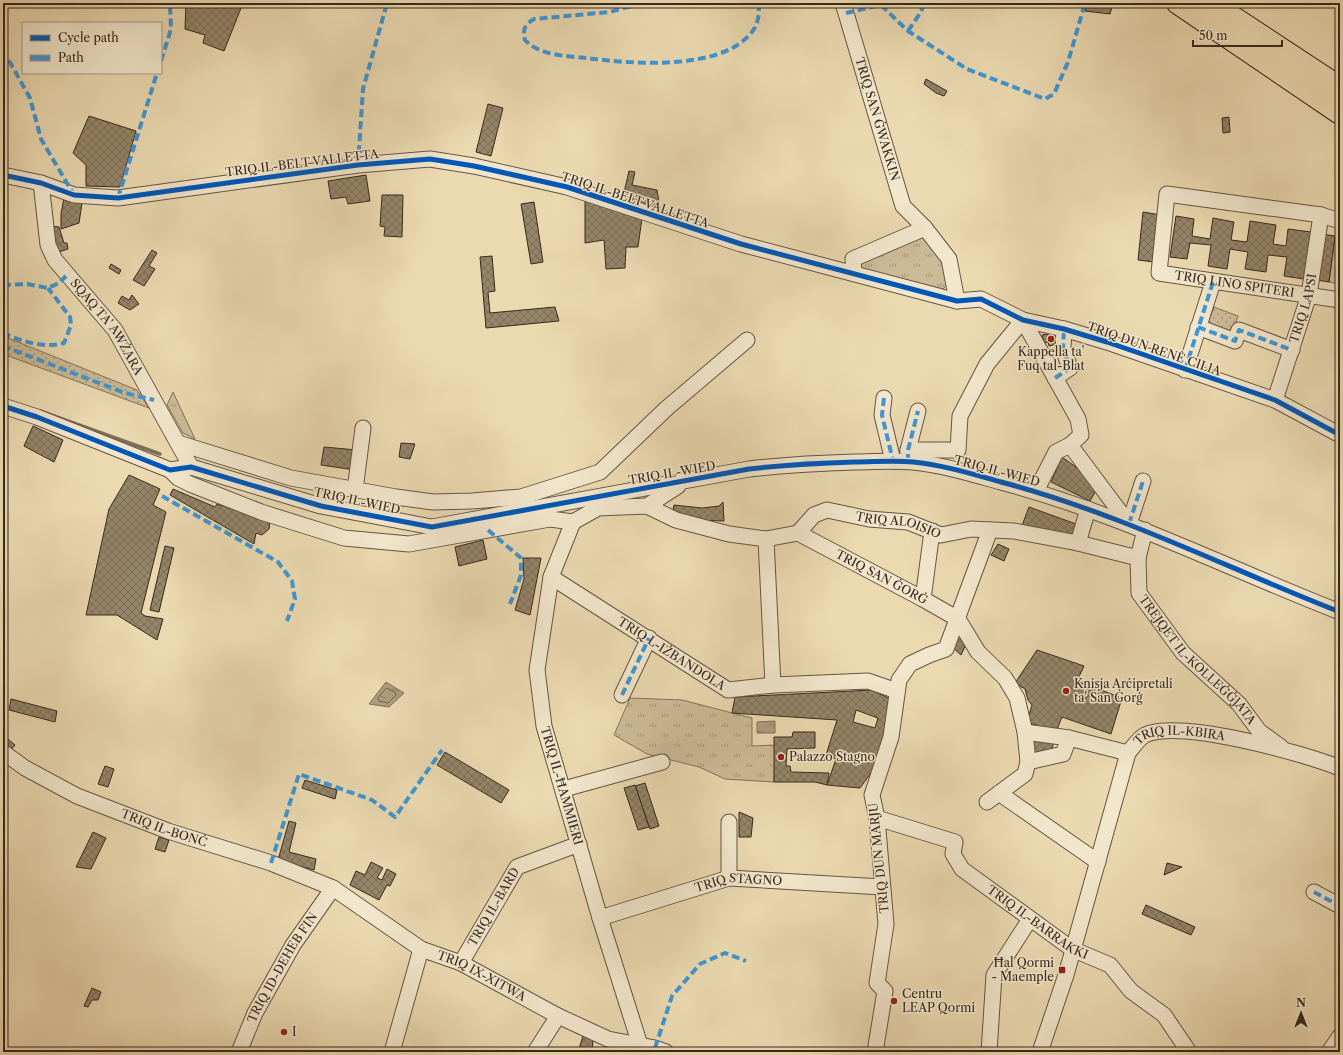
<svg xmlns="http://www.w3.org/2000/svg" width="1343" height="1055" viewBox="0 0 1343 1055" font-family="'Libre Caslon Text',serif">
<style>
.grass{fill:url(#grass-tufts);stroke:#82725a}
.park{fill:url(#park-dots);stroke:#82725a}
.water{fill:url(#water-ripples);stroke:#7e6f57}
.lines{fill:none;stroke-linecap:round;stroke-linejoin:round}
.shore{stroke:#72634e;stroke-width:1}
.stream{stroke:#7e6f57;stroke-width:3.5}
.building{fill:url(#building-cross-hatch);stroke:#37291d;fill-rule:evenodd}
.minor-casing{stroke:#645542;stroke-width:17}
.highway-casing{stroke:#37291d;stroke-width:24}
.minor{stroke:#f2e6cc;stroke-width:15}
.highway{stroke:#ebd9b0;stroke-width:22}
.quiet{stroke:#3e96d5;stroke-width:4;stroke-dasharray:8 4;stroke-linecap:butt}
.cycleway-casing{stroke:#f2e6cc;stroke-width:8}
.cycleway{stroke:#0057b8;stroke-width:5}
.poi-dot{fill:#8f2418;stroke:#f2e6cc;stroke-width:1.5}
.labels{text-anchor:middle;stroke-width:3;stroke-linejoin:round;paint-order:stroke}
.street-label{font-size:12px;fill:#37291d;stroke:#f2e6cc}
.poi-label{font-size:12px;fill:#37291d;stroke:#f2e6cc;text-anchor:start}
</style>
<defs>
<pattern id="grass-tufts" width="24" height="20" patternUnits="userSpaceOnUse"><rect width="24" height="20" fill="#ccbb97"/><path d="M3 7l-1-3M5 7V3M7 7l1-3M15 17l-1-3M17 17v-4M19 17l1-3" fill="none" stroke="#a6987b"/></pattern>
<pattern id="park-dots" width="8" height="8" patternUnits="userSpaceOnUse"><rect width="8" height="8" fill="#ccbb97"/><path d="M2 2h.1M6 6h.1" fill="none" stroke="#a6987b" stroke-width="1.8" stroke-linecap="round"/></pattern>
<pattern id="water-ripples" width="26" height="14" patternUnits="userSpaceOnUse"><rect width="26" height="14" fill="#ae9d7e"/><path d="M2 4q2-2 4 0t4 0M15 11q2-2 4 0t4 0" fill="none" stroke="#8e8067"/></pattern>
<pattern id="building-cross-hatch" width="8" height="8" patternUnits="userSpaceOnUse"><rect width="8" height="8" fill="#958569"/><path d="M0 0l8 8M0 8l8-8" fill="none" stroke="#7a6d56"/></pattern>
</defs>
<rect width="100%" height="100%" fill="#ebd9b0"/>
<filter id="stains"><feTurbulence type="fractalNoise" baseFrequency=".005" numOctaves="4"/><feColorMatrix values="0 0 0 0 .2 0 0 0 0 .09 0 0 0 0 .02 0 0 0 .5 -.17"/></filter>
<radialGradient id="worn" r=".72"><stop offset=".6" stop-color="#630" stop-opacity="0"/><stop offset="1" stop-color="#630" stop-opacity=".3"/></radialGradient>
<g class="grass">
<polygon points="921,235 945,265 950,282 942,290 863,271 858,261"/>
<polygon points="1335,236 1340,237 1339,284 1329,282"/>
<polygon points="173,392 195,439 183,433 167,405"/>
<polygon points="630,698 682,700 752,718 752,746 775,745 774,782 725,779 699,767 647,754 614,735"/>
</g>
<g class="park">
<polygon points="1214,307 1238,316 1231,337 1206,329"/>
<polygon points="3,336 137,390 149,408 3,354"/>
</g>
<g class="water">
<polygon points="386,682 404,693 389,707 369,704"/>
<polygon points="775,721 775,733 757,733 757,722"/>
</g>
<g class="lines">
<polygon class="shore" points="387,688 395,692 396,695 388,703 379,701 378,698"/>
<polyline class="stream" points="40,411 160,454"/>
</g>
<g class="building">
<polygon points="186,3 243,3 224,51 203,43 205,35 185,29"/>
<polygon points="1088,3 1113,3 1110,14 1085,11"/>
<polygon points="926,79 947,91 944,96 936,93 924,84"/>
<polygon points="488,104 503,108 491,156 476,152"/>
<polygon points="89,116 136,131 120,187 86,186 86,165 73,153"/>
<polygon points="1229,117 1230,132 1223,133 1222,118"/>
<polygon points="629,171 635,172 632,185 657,190 660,208 642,208 622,201"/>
<polygon points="366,175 370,201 348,204 346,197 331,199 328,181"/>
<polygon points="382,195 403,195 402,237 384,236 385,227 380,226"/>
<polygon points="64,198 82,203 79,223 61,229 61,214"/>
<polygon points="585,198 642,218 638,247 626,247 625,268 606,269 604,240 585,243"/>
<polygon points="534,202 543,262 531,264 521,204"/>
<polygon points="1143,212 1161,215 1154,262 1138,260"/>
<polygon points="1176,216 1194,219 1192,236 1210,239 1213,218 1234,222 1231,240 1247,242 1250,221 1276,225 1273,244 1286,246 1288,229 1311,232 1304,279 1284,276 1287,257 1268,255 1266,272 1245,269 1248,252 1230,249 1227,269 1208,266 1211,245 1190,243 1187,259 1170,257"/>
<polygon points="50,226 59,227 64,243 67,243 68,249 59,252 52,237"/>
<polygon points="1322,234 1335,236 1329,282 1317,280"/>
<polygon points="152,250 157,253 149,266 155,269 144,286 133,280"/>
<polygon points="492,256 495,291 488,292 490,313 555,307 559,321 486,328 480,257"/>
<polygon points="111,264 121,270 119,274 109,268"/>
<polygon points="132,295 139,304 130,310 118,303 122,296 129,300"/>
<polygon points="1058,332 1061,343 1049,346 1048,342 1044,343 1042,335"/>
<polygon points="33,426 63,440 54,462 24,446"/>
<polygon points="401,443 415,444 410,459 399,457"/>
<polygon points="324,447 357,450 355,470 321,465"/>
<polygon points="1062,457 1087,475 1098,487 1090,501 1051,482"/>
<polygon points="129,475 160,489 153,505 166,512 141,613 145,616 163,619 157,640 117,615 86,615 109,509"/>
<polygon points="173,489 215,507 217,504 270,521 269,529 262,535 256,533 254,544 170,495"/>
<polygon points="723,502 724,521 694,520 672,514 674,505 702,508 719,506"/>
<polygon points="1029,507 1076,524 1074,539 1021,528"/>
<polygon points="483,540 487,559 459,566 455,547"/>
<polygon points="998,544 1009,549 1004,561 991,555"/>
<polygon points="165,546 174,548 159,612 150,610"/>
<polygon points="523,558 541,558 530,615 515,610 524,579"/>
<polygon points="961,634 968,640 961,655 952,647"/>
<polygon points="1037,650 1084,666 1077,681 1122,698 1111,734 1062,717 1056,732 1027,722 1032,705 1028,700 1025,689 1015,683"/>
<path d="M872 690 892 700 881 751 876 766 860 788 827 785 836 759 826 755 837 720 732 713 735 697ZM856 710 878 718 875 728 853 722Z"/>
<polygon points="11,699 57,711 55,722 9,710"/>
<polygon points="793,732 815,732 815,748 787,749 786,766 790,766 791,772 829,773 827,785 815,782 774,782 774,737 792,737"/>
<polygon points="3,735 15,745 10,751 3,746"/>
<polygon points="1031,739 1054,742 1051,751 1031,756"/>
<polygon points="445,752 509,790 501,803 437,765"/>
<polygon points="105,766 114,769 108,787 98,784"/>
<polygon points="305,780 337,790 335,799 302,788"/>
<polygon points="645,783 659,826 650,829 635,786"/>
<polygon points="635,785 649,827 638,830 624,788"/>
<polygon points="739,812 753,818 751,837 739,837"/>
<polygon points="289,821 296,823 289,852 316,859 314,870 278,860"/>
<polygon points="93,832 106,838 91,869 76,867"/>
<polygon points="159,837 169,840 165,852 155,849"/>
<polygon points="371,862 383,868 377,878 382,880 387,869 396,874 390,886 387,885 379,900 350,885 356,871 365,875"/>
<polygon points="1167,863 1182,867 1164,875"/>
<polygon points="1146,905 1195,927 1191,935 1142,914"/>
<polygon points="92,988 101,992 98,1000 92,1000 88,1007 84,1006"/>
<polygon points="583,1036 593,1040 592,1052 578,1052"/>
</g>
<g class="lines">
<defs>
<g id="minor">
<path id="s1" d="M843 3 903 206 925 228 949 259 957 301"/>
<polyline points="3,175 41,183 74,195 118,198 358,165 430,159 474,166 567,187 741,244 957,301 981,299 1023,320 1064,329 1107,342 1275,400 1340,435"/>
<path id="s2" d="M41 183 48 245 55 260 115 330 191 467"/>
<path id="s3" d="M1340 221 1321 215 1167 194 1159 273 1340 300"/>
<polyline points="854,273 853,259 925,228"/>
<polyline points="1198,327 1235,341 1239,330 1292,350"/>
<polyline points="1185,370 1213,282"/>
<polyline points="1055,378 1070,368 1063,349 1064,329"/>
<polyline points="884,398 882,415 893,461"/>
<path id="s4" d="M1275 400 1309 295 1321 215"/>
<path d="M3 406 37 417 170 470 191 467 321 506 432 527 749 469C784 465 819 463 854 462 874 462 893 460 913 462 943 465 972 474 1001 482 1119 513 1227 568 1340 612"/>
<polyline points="178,443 291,478 396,497 433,502 472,501 521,497 600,472 667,408 747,340"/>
<polyline points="1070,445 1129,524"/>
<polyline points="908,450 958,450 960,416 987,364 1023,320 1078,419 1081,435 1070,445 1056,452 1036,491"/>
<polyline points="908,459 908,450 918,411"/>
<polyline points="170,470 178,478 190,484 261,512 344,538 409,544 550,519 573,522"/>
<polyline points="355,490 363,428"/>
<polyline points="647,506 678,486"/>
<path id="s5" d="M573 522 598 508 647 506 676 520 729 534 766 539 798 533 923 599 958 619 978 652 1005 678 1017 698 1025 732 1028 762 1025 774 987 802"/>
<path id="s6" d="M573 522 551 577 545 617 537 670 544 726 600 918 640 1045V1052"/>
<polyline points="1129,524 1143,481"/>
<path id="s7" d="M1145 530 1138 558 1139 593 1183 653 1239 704 1259 731 1281 747"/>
<path id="s8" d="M798 533 814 515 827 510 869 519 908 522 941 535 971 529 1014 531 1078 543 1138 558"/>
<polyline points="766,539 773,685"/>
<polyline points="1078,543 1088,509"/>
<path id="s9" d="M551 577 728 690 773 685 868 681 897 691"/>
<polyline points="923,599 932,531"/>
<polyline points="622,695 649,638"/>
<polyline points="1025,732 1069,738 1128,753"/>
<path id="s10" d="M3 752 25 768 77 796 168 831 271 863 333 888 421 949 461 963 558 1016 608 1039 655 1048 666 1052"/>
<polyline points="1028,762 1063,754 1069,738"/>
<polyline points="564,789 662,762"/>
<polyline points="999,793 1098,862"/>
<path id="s11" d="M877 818 955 842 953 854 962 869 1072 949 1110 965 1131 991 1164 1015 1189 1052"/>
<polyline points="729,822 729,878"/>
<polyline points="1314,892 1340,906"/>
<path id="s12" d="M600 918 729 878 882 887"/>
<path id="s13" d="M461 963 517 867 579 844"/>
<path id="s14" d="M239 1052 255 1013 293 945 333 888"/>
<polyline points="392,1052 421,949"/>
<polyline points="535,1052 558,1016"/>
<polyline points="875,1052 885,991 877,983 886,924 877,818 872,795 891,737 899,680 910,664 929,655 946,649 990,530"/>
<polyline points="989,1052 994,975 1030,919"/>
<path id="s15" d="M1040 1052 1066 975 1128 753C1133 747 1139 738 1145 735 1180 719 1303 753 1340 768"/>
<polyline points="1329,1052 1340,1036"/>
</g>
<g id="highway">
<polyline points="1178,3 1340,113"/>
<polyline points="1211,3 1340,88"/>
</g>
</defs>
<use href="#minor" class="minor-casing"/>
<use href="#highway" class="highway-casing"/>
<use href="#minor" class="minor"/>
<use href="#highway" class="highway"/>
<g class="quiet">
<path d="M642 3 610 12 534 19C525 24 522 30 525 40 540 56 567 56 587 58 631 64 726 72 754 29 759 22 759 11 759 3"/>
<polyline points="846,13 881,5 908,31 967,69 1045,99 1054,94 1068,62 1085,3"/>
<polyline points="908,31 921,12 924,3"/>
<polyline points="3,50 30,98 41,139 74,195"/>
<polyline points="161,61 171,29 170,3"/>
<polyline points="358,165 363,89 387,3"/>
<polyline points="118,198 157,73"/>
<polyline points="3,285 27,284 48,288 59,283 66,276"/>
<polyline points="1198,327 1235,341 1239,330 1292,350"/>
<path d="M3 333C21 341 44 349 64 343L71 325 70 317 48 288"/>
<polyline points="3,346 125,393 154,400"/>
<polyline points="1185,370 1213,282"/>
<polyline points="1055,378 1070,368 1063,349 1064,329"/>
<polyline points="884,398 882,415 893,461"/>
<polyline points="908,462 908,450 918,411"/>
<polyline points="162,496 278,562 292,581 295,599 287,621"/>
<polyline points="1129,524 1143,481"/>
<polyline points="488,530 521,558 521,575 510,604"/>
<polyline points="622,695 649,638"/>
<polyline points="271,863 299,774 372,800 395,817 442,750"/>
<polyline points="1314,892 1340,906"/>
<polyline points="655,1048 672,996 700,964 725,953 746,961"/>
</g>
<defs>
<g id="cycleway">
<polyline points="3,175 41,183 74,195 118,198 358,165 430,159 474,166 567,187 741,244 957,301 981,299 1023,320 1064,329 1107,342 1275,400 1340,435"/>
<path d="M3 406 37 417 170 470 191 467 321 506 432 527 749 469C784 465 819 463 854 462 874 462 893 460 913 462 943 465 972 474 1001 482 1119 513 1227 568 1340 612"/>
</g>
</defs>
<use href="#cycleway" class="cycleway-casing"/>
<use href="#cycleway" class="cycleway"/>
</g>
<g class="poi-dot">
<circle cx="1051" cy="339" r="4"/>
<circle cx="1066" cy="691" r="4"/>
<circle cx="781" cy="757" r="4"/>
<rect x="1058" y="966" width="8" height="8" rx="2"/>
<circle cx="894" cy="1001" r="4"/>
<circle cx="284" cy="1032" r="4"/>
</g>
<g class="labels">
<g class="street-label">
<text dy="4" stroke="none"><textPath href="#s1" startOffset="121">TRIQ SAN ĠWAKKIN</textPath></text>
<text transform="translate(302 163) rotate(-7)" y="4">TRIQ IL-BELT VALLETTA</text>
<text transform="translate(635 200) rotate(18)" y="4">TRIQ IL-BELT VALLETTA</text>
<text dy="4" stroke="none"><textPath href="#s3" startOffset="331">TRIQ LINO SPITERI</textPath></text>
<text dy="4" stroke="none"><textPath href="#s4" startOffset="96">TRIQ LAPSI</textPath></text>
<text dy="4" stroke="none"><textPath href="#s2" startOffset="164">SQAQ TA' AWŻARA</textPath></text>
<text transform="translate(1154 349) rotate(19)" y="4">TRIQ DUN RENÈ CILIA</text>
<text transform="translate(997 471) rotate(15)" y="4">TRIQ IL-WIED</text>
<text transform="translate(672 473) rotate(-10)" y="4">TRIQ IL-WIED</text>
<text transform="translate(357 501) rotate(12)" y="4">TRIQ IL-WIED</text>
<text dy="4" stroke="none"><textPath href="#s8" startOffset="111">TRIQ ALOISIO</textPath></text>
<text dy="4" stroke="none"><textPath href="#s5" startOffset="329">TRIQ SAN ĠORĠ</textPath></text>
<text dy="4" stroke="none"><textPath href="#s9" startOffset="143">TRIQ L-IŻBANDOLA</textPath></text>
<text dy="4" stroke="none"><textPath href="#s7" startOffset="153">TREJQET IL-KOLLEĠĠJATA</textPath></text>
<text dy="4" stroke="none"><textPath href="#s15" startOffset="371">TRIQ IL-KBIRA</textPath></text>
<text dy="4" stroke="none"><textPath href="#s6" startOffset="272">TRIQ IL-ĦAMMIERI</textPath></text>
<text dy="4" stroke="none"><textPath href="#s10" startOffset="179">TRIQ IL-BONĊ</textPath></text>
<text transform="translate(879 858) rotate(-96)" y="4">TRIQ DUN MARJU</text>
<text dy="4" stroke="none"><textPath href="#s12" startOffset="144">TRIQ STAGNO</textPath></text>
<text dy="4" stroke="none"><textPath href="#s13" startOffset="65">TRIQ IL-BARD</textPath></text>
<text dy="4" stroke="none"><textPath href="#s11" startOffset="204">TRIQ IL-BARRAKKI</textPath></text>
<text dy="4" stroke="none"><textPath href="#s14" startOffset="95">TRIQ ID-DEHEB FIN</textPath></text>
<text dy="4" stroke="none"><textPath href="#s10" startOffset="532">TRIQ IX-XITWA</textPath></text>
</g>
<g class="poi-label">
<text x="1051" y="356" text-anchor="middle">Kappella ta'<tspan x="1051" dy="14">Fuq tal-Blat</tspan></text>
<text x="1074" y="688">Knisja Arċipretali<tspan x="1074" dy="14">ta' San Ġorġ</tspan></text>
<text x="789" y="761">Palazzo Stagno</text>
<text x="1054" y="967" text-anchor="end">Ħal Qormi<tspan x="1054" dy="14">- Maemple</tspan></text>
<text x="902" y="998">Centru<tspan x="902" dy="14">LEAP Qormi</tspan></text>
<text x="292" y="1036">I</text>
</g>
</g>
<rect width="1343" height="1055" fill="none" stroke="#ebd9b0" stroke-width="16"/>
<rect x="4" y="4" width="1335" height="1047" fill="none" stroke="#37291d" stroke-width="2"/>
<rect x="8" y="8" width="1327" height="1039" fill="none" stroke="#37291d"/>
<rect x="22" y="22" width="140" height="52" fill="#f2e6cc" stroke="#a79a86"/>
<rect x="30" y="35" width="20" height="6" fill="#0057b8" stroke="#a79a86"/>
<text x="58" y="42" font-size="12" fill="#37291d">Cycle path</text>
<rect x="30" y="55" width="20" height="6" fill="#3e96d5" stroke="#a79a86"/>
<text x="58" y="62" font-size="12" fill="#37291d">Path</text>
<g transform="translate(1301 1013)" stroke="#f2e6cc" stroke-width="3" paint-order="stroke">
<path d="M0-3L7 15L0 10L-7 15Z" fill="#37291d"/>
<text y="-6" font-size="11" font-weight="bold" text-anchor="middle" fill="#37291d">N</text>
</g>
<path d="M1193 40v6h89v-6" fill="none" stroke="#37291d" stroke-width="2"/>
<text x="1199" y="40" font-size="12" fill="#37291d" stroke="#f2e6cc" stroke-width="3" paint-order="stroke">50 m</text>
<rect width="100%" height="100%" filter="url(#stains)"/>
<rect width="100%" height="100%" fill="url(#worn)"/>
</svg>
